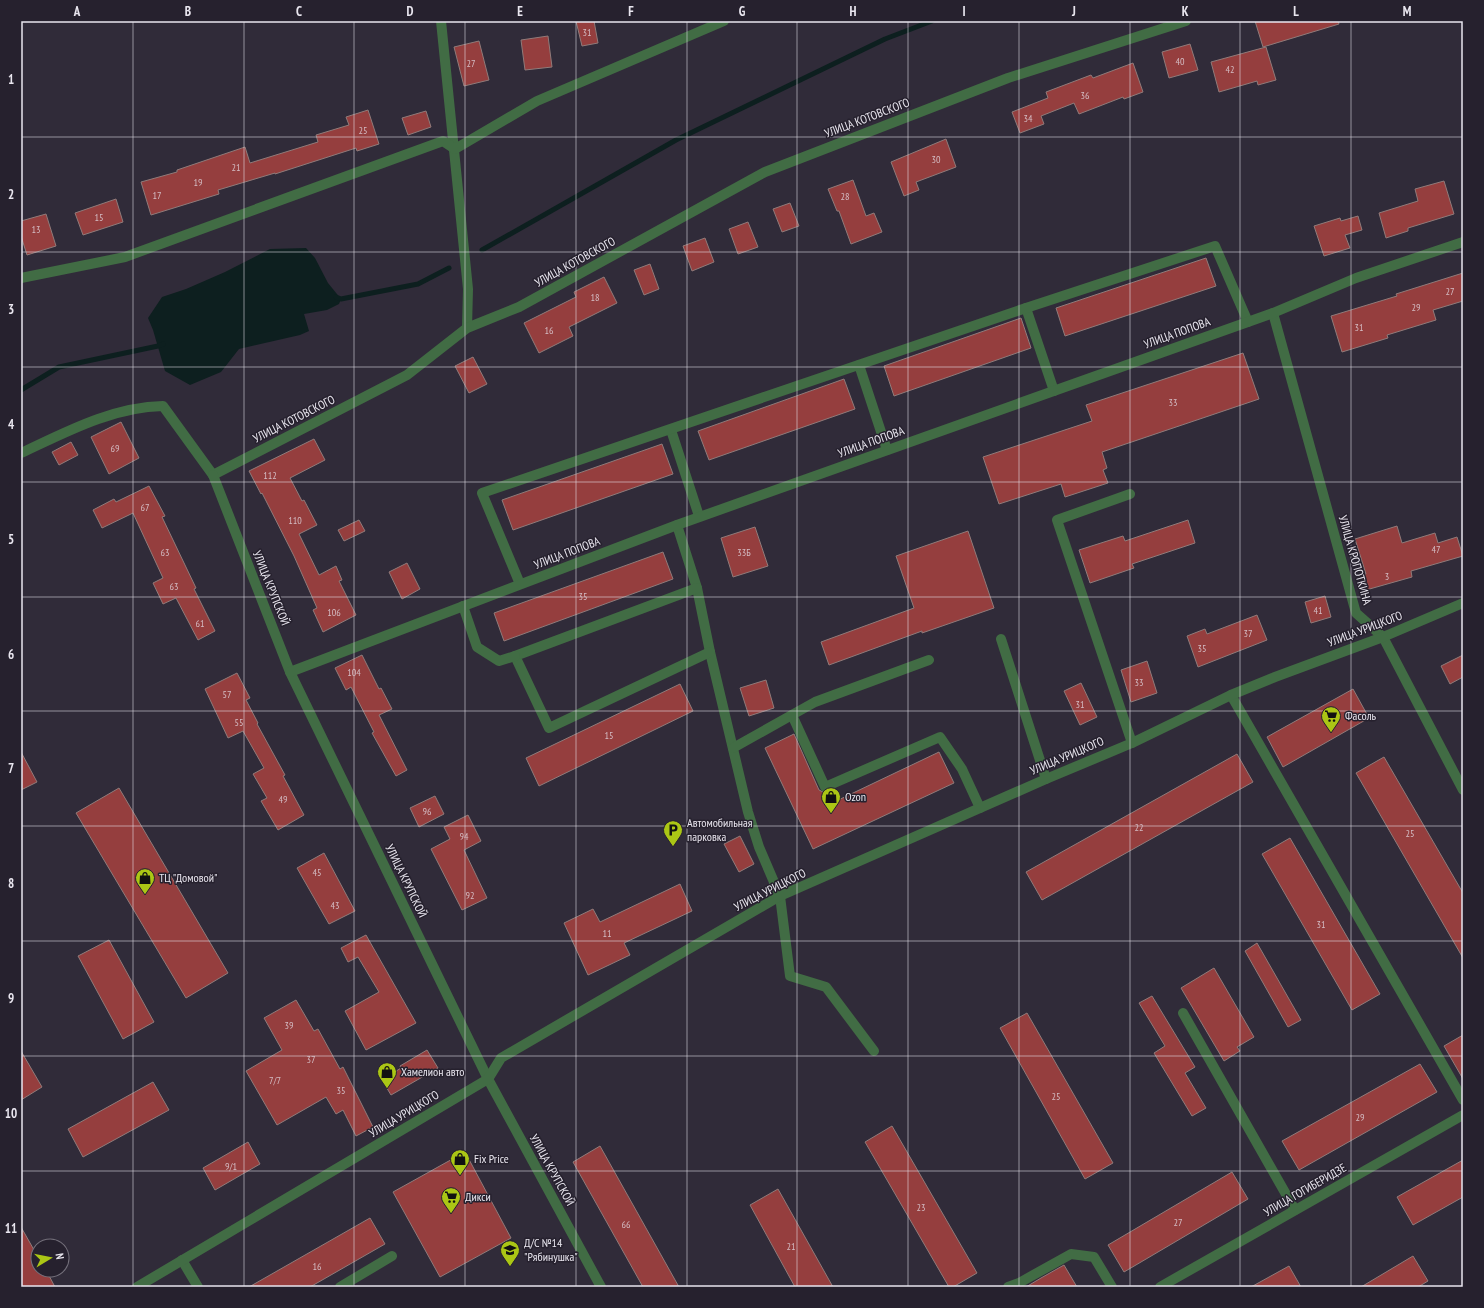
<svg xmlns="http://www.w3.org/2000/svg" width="1484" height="1308" viewBox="0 0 1484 1308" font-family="'PT Sans Narrow',sans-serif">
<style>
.water{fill:#0d1f1f}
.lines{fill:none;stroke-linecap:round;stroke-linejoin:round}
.stream{stroke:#0d1f1f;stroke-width:5}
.building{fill:#953e3e;stroke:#907b7a}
.minor{stroke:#416c44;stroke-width:10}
.grid{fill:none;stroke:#e9e6ef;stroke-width:1;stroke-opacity:0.55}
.labels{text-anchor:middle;stroke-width:3;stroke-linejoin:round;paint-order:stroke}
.number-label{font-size:10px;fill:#d4bcc3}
.street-label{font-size:12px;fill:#e9e6ef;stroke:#26212e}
.poi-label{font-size:12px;fill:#e9e6ef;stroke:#26212e;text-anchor:start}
.neatline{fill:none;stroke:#e9e6ef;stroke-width:1.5}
.grid-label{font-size:13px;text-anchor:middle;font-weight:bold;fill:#e9e6ef}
</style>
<rect width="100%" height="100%" fill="#302b39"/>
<polygon class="water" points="306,248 315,258 328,283 341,299 339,304 327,310 304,314 309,331 300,335 239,349 221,372 190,385 165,371 153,330 148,318 162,297 186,289 225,272 270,249"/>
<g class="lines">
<g class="stream">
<polyline points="482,250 676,140 885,39 932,21"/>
<polyline points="336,297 341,299 418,284 449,268"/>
<polyline points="21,390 59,367 158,346 163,344"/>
</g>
</g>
<g class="building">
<polygon points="576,21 594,21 598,43 582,46"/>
<polygon points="1255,21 1338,21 1339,24 1263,47"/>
<polygon points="548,36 552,67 525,70 521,40"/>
<polygon points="479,41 489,80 464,86 454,47"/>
<polygon points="1190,44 1198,70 1169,78 1162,52"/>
<polygon points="1266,47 1276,80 1258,85 1257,81 1219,92 1211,62"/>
<polygon points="1133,63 1143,92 1124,99 1123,97 1079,114 1074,103 1041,116 1044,124 1020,133 1012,112 1048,98 1046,92 1091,75 1093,78"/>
<polygon points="368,110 379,144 357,151 356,148 275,174 275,173 218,190 219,194 151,215 141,182 177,172 177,170 245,147 250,163 318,142 316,135 349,125 346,117"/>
<polygon points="426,111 431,127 408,135 402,118"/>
<polygon points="946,139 956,167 916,182 919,190 904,196 891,162"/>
<polygon points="853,180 866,216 874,213 882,232 851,244 839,211 837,211 828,189"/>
<polygon points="1444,181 1454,214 1408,228 1408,231 1386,238 1379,213 1418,201 1415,189"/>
<polygon points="116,199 123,222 83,235 75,213"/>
<polygon points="790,203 799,226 782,232 773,209"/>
<polygon points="46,214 56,246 27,255 21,236 21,221"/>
<polygon points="1358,216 1362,230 1345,235 1350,248 1324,256 1314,226 1340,218 1341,221"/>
<polygon points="748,222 758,247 738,254 729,229"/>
<polygon points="705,238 714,262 692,271 683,246"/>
<polygon points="1206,258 1216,286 1065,336 1056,308"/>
<polygon points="650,264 659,289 644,295 634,270"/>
<polygon points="1463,273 1463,301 1433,310 1436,320 1387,335 1388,338 1342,352 1331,316 1397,296 1396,294"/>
<polygon points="604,277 617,303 569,327 573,336 539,353 524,323 576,297 574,292"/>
<polygon points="1021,318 1031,348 894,396 884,366"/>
<polygon points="1243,353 1259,399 1102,452 1107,468 1103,470 1108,483 1065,497 1061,484 999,504 983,457 1092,421 1086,405"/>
<polygon points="473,357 487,384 469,393 455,366"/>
<polygon points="844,379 855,409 709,460 698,431"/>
<polygon points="121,422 139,458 109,474 91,437"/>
<polygon points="314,439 325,460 290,478 302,501 304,500 317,525 299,534 319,575 336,566 342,580 339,581 356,615 323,632 313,610 317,608 294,556 262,493 261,494 249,471"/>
<polygon points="71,442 78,455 59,465 52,452"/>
<polygon points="662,444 673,474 513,530 502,500"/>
<polygon points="149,486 165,516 162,517 196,588 194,589 215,631 198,640 176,598 163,604 153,583 163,578 133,513 102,528 93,510 114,499 116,502"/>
<polygon points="359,520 365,531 344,541 338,530"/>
<polygon points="1188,520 1195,543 1132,564 1134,568 1090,583 1079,550 1123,536 1125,541"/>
<polygon points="1397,526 1402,543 1435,533 1438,543 1457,537 1463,556 1411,571 1412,577 1366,590 1362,575 1366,574 1355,539"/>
<polygon points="755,527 768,566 733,577 721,538"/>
<polygon points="968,531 994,608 922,633 922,631 829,665 821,642 914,608 896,556"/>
<polygon points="663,552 673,579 504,641 494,613"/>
<polygon points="407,563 420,589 402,599 389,572"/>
<polygon points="1325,596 1331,617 1311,623 1305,602"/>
<polygon points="1257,615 1267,640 1198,667 1187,636 1205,629 1207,634"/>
<polygon points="362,655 379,689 381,688 392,709 379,715 407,770 396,776 372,733 374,732 351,687 346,690 335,668"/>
<polygon points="1463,655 1463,677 1450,684 1441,666"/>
<polygon points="1147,661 1157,693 1131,702 1121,670"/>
<polygon points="237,673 250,698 246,700 258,723 257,724 285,775 283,776 304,815 278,830 261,801 267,798 253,774 264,768 243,731 228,738 205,689"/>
<polygon points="766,680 774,708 749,716 740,688"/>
<polygon points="1081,683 1097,717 1080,725 1064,691"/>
<polygon points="680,684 693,711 539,786 526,758"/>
<polygon points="1353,689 1369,718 1283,767 1267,737"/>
<polygon points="794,734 819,790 825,793 830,804 939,752 954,783 813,849 765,748"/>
<polygon points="21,752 37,782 21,790"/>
<polygon points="1237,754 1253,782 1042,900 1026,872"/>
<polygon points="1384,757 1463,893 1463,958 1356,773"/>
<polygon points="119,788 228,973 186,998 76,813"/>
<polygon points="435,796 444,814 419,827 410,808"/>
<polygon points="468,815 481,841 464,850 487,898 462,910 431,849 450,839 444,827"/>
<polygon points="740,836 754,864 739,872 724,844"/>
<polygon points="1290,838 1380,994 1352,1010 1262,854"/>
<polygon points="324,853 355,911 329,924 297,868"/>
<polygon points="680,884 692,911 624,943 630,955 588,975 564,923 593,909 600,922"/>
<polygon points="366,935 416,1023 366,1050 345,1011 379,992 358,957 348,962 341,948"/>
<polygon points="109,940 154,1022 123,1039 78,956"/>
<polygon points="1257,943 1301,1020 1288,1027 1245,951"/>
<polygon points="1214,968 1254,1037 1237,1047 1240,1051 1224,1061 1181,988"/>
<polygon points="1152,996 1195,1067 1185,1073 1206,1108 1192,1116 1154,1053 1165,1046 1139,1003"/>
<polygon points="296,1000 314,1031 318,1029 340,1069 343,1067 373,1127 356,1136 343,1110 336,1114 326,1097 277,1125 246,1071 282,1050 264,1018"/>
<polygon points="1027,1013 1113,1163 1085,1179 1000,1028"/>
<polygon points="1463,1035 1463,1079 1444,1046"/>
<polygon points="427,1050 438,1068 391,1095 382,1080 401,1068 400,1066"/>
<polygon points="21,1051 42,1087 21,1100"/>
<polygon points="1420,1064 1437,1092 1299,1170 1282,1141"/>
<polygon points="153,1082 169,1110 83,1157 68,1129"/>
<polygon points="892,1126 977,1273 953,1287 949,1287 865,1142"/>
<polygon points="248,1142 260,1164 215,1190 203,1168"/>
<polygon points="600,1146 679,1287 643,1287 573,1162"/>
<polygon points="465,1152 511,1238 440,1277 393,1192"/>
<polygon points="1463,1160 1463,1197 1413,1225 1397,1197"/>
<polygon points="1232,1172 1248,1199 1124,1272 1108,1245"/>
<polygon points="778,1189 833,1287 795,1287 750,1205"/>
<polygon points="370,1218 385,1244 310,1287 249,1287"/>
<polygon points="21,1227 38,1257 38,1270 46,1270 55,1287 21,1287"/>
<polygon points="1413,1256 1428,1281 1418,1287 1361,1287"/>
<polygon points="1064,1265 1077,1287 1026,1287 1041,1278"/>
<polygon points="1289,1266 1301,1287 1251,1287"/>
</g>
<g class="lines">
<g class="minor">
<polyline points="441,21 468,289 467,328"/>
<polyline points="21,278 125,257 443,141 455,149 537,101 724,21"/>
<polyline points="1026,308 1054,391"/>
<polyline points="1273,313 1356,613 1383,637 1463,790"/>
<polyline points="859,365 887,450"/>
<polyline points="671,430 699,516"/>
<path d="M21 453C66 432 112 407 163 406L213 475 407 375 467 328 519 307 765 172 1008 78 1186 21"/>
<polyline points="213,475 290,672 488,1079 601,1287"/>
<polyline points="1130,494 1057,520 1132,743"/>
<polyline points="677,525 697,588 710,652 748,812 759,847 780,896 790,976 826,987 874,1051"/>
<polyline points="520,584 482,493 1026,308 1215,246 1248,322"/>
<polyline points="697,588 515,656 549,728 710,652"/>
<polyline points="463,606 477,647 499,661 515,656"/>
<polyline points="1001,639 1046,779"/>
<polyline points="290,672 677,525 1273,313 1356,278 1463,242"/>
<polyline points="1231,695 1463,1100"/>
<polyline points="792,715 825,787 940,737 962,769 980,808"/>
<polyline points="733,748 815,702 929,660"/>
<polyline points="1183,1013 1295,1210"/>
<polyline points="182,1260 198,1287"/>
<polyline points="137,1287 488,1079 501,1058 780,896 1046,779 1132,743 1231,695 1275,677 1383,637 1463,603"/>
<polyline points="340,1287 392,1256"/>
<polyline points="1008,1287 1019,1283 1071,1254 1094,1257 1112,1287"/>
<polyline points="1160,1287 1463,1115"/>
</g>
</g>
<path class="grid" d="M133 21V1287M244 21V1287M354 21V1287M465 21V1287M576 21V1287M687 21V1287M797 21V1287M908 21V1287M1019 21V1287M1130 21V1287M1240 21V1287M1351 21V1287M21 137H1463M21 252H1463M21 367H1463M21 482H1463M21 597H1463M21 711H1463M21 826H1463M21 941H1463M21 1056H1463M21 1171H1463"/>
<defs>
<symbol id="supermarket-pin" viewBox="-11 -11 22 30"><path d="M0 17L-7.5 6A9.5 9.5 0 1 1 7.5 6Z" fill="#abc615" stroke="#26212e"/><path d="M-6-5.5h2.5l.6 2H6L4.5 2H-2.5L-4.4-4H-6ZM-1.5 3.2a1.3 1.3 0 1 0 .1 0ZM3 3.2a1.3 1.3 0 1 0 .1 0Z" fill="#111"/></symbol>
<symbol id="shop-pin" viewBox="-11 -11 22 30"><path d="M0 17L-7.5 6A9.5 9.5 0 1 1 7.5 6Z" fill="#abc615" stroke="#26212e"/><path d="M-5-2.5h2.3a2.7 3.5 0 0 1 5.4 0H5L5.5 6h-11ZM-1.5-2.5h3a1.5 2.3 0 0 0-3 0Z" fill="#111"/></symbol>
<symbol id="parking-pin" viewBox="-11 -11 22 30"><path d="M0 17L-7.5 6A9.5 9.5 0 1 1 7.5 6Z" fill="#abc615" stroke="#26212e"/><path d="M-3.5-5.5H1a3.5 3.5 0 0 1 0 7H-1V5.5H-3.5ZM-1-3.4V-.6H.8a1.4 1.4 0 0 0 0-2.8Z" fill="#111"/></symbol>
<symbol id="school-pin" viewBox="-11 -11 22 30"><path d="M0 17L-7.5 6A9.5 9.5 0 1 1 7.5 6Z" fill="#abc615" stroke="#26212e"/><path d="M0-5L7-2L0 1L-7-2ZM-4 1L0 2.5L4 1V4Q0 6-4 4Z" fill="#111"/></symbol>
</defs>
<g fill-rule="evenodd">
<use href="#supermarket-pin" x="1320" y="705" width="22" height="30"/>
<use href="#shop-pin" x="820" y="786" width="22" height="30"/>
<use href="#parking-pin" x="662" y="819" width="22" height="30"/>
<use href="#shop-pin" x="134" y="867" width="22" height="30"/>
<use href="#shop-pin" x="376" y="1061" width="22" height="30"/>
<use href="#shop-pin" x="449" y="1148" width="22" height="30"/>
<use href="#supermarket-pin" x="440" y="1186" width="22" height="30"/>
<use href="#school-pin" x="499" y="1239" width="22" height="30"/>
</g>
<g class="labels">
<g class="number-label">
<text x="587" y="36">31</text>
<text x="1180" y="65">40</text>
<text x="471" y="67">27</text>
<text x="1230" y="73">42</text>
<text x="1085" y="99">36</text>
<text x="1028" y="122">34</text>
<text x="363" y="134">25</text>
<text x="936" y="163">30</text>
<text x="236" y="171">21</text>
<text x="198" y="186">19</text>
<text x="157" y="199">17</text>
<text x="845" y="200">28</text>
<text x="99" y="221">15</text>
<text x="36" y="233">13</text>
<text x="1450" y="295">27</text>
<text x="595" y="301">18</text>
<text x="1416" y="311">29</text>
<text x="1359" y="331">31</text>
<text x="549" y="334">16</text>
<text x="1173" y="406">33</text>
<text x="115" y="452">69</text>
<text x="270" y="479">112</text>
<text x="145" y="511">67</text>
<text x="295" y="524">110</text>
<text x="1436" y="553">47</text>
<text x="165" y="556">63</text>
<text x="744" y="556">33Б</text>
<text x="1387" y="580">3</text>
<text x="174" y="590">63</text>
<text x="583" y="600">35</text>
<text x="1318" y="614">41</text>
<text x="334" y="616">106</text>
<text x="200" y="627">61</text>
<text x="1248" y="637">37</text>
<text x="1202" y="652">35</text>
<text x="354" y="676">104</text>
<text x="1139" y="686">33</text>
<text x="227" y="698">57</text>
<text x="1080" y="708">31</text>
<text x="239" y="726">55</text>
<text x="609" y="739">15</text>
<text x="283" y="803">49</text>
<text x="427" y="815">96</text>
<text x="1139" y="831">22</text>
<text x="1410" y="837">25</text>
<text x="464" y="840">94</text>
<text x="317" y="876">45</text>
<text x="470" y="899">92</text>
<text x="335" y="909">43</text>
<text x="1321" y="928">31</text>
<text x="607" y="937">11</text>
<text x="289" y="1029">39</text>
<text x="311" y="1063">37</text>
<text x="275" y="1084">7/7</text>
<text x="341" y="1094">35</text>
<text x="1056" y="1100">25</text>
<text x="1360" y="1121">29</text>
<text x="231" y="1170">9/1</text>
<text x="921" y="1211">23</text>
<text x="1178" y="1226">27</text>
<text x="626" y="1228">66</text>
<text x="791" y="1250">21</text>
<text x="317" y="1270">16</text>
</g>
<g class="street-label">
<text transform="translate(867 118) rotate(-21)" y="4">УЛИЦА КОТОВСКОГО</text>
<text transform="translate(575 262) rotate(-29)" y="4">УЛИЦА КОТОВСКОГО</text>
<text transform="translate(1177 333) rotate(-20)" y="4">УЛИЦА ПОПОВА</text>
<text transform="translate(294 419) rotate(-27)" y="4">УЛИЦА КОТОВСКОГО</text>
<text transform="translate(871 442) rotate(-20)" y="4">УЛИЦА ПОПОВА</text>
<text transform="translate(567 553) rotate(-21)" y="4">УЛИЦА ПОПОВА</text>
<text transform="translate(1355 560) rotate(74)" y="4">УЛИЦА КРОПОТКИНА</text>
<text transform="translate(271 588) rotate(68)" y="4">УЛИЦА КРУПСКОЙ</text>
<text transform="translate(1365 629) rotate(-21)" y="4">УЛИЦА УРИЦКОГО</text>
<text transform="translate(1067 756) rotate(-23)" y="4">УЛИЦА УРИЦКОГО</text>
<text transform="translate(406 881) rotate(64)" y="4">УЛИЦА КРУПСКОЙ</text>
<text transform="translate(770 890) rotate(-27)" y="4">УЛИЦА УРИЦКОГО</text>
<text transform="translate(404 1114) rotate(-31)" y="4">УЛИЦА УРИЦКОГО</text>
<text transform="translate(552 1170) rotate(61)" y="4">УЛИЦА КРУПСКОЙ</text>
<text transform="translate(1305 1190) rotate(-30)" y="4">УЛИЦА ГОГИБЕРИДЗЕ</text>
</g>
<g class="poi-label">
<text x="1345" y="720">Фасоль</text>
<text x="845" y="801">Ozon</text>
<text x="687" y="827">Автомобильная<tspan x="687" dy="14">парковка</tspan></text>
<text x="159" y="882">ТЦ "Домовой"</text>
<text x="401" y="1076">Хамелион авто</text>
<text x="474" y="1163">Fix Price</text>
<text x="465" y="1201">Дикси</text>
<text x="524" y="1247">Д/С №14<tspan x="524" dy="14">"Рябинушка"</tspan></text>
</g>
</g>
<rect width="1484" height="1308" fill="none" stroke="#26212e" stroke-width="44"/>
<g transform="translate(50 1258) rotate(80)"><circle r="19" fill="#26212e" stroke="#74707b"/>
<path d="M0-3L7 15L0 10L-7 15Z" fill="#abc615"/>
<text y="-6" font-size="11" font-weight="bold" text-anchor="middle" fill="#e9e6ef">N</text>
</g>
<rect x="22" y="22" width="1440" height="1264" class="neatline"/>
<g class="grid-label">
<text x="77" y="16">A</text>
<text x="188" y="16">B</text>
<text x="299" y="16">C</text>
<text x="410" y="16">D</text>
<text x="520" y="16">E</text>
<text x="631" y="16">F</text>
<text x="742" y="16">G</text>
<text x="853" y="16">H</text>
<text x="964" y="16">I</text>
<text x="1074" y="16">J</text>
<text x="1185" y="16">K</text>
<text x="1296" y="16">L</text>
<text x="1407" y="16">M</text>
<text x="11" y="84">1</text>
<text x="11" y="199">2</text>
<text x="11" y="314">3</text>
<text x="11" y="429">4</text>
<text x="11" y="544">5</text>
<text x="11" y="659">6</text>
<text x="11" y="773">7</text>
<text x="11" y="888">8</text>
<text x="11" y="1003">9</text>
<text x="11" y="1118">10</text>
<text x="11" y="1233">11</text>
</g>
</svg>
